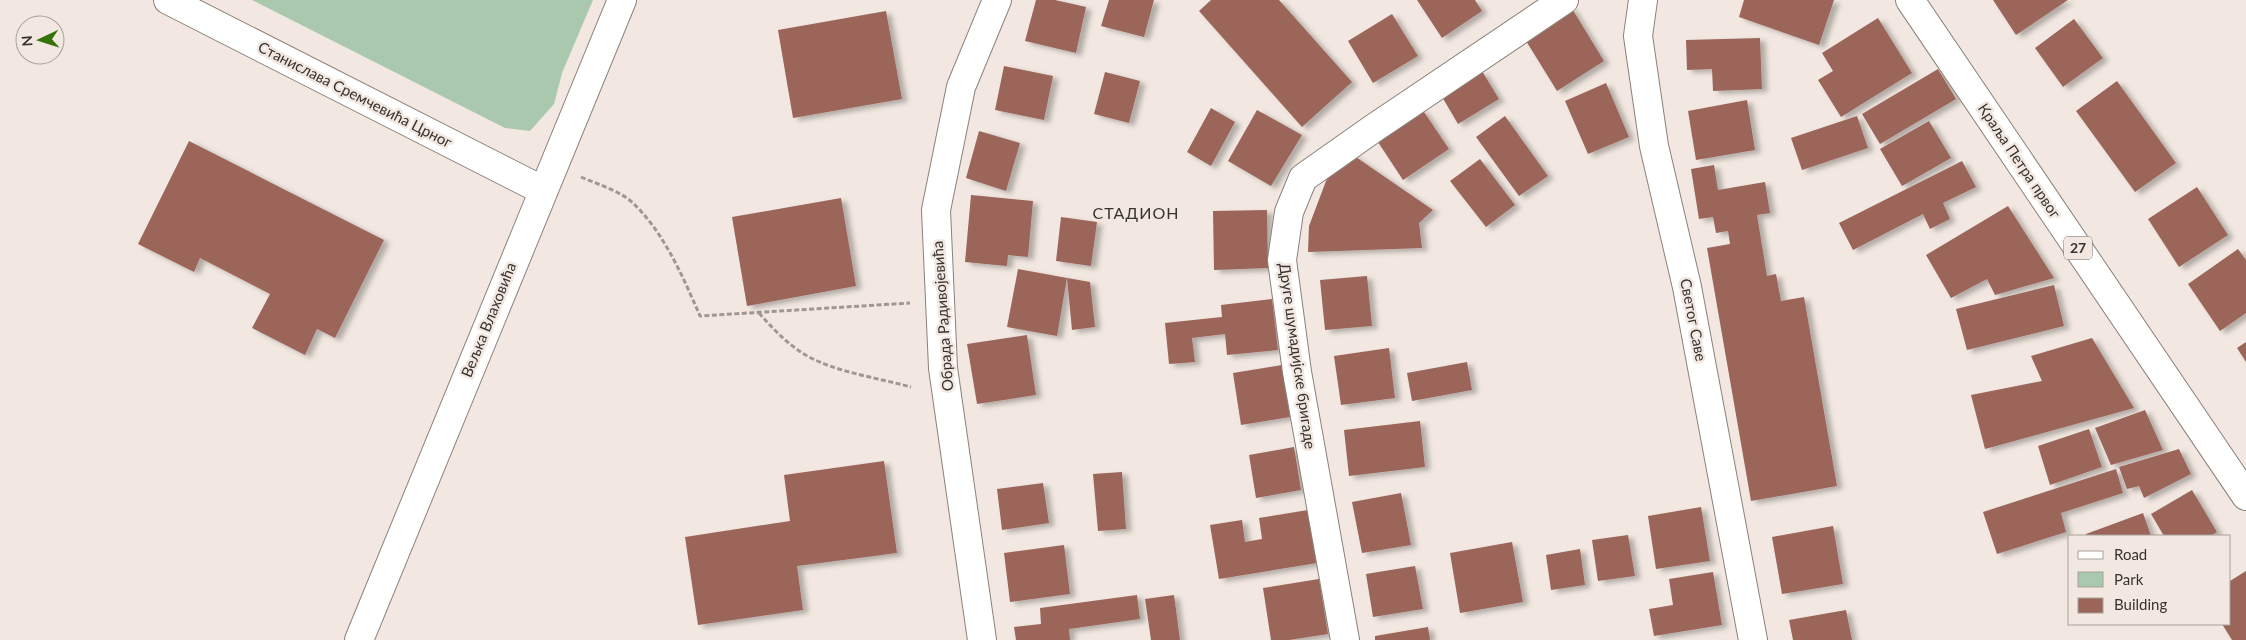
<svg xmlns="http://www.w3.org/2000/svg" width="2246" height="640" viewBox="0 0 2246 640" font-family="Lato,sans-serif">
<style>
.green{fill:#a9c8ae}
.building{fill:#9b655a;filter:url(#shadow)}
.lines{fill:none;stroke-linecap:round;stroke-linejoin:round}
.street-casing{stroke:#8a827b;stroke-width:30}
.secondary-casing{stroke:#8a827b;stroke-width:30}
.primary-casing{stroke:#8a827b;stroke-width:30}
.path{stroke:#9f9892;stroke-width:3;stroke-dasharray:5 2.5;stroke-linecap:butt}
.street{stroke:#fff;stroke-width:28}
.secondary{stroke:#fff;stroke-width:28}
.primary{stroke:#fff;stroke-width:28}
.labels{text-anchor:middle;stroke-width:5;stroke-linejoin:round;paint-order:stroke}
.shield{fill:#f2e8e1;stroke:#6f6965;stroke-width:1}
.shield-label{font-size:14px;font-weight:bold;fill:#373330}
.street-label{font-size:15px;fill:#373330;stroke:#f2e8e1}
.neighbourhood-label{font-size:16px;letter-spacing:1px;fill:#373330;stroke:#f2e8e1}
</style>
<defs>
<filter id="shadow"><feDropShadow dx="5.5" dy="3" stdDeviation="2.5" flood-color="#0004"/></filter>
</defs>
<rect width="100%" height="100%" fill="#f2e8e1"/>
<polygon class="green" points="252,0 593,0 562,73 554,104 530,131 505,128"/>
<g class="building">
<polygon points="1036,0 1055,0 1086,7 1076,53 1025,41"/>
<polygon points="1109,0 1154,0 1144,37 1101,26"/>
<polygon points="1211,0 1279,0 1352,82 1302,127 1199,11"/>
<polygon points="1417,0 1475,0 1482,11 1442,38"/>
<polygon points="1744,0 1834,0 1819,45 1739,17"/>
<polygon points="1993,0 2068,0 2016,35"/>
<polygon points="1571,7 1604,61 1557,91 1523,36"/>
<polygon points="886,11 902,99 793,118 778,30"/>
<polygon points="1392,14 1418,56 1373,83 1348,41"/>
<polygon points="1878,18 1912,73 1841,117 1818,80 1833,71 1822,53"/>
<polygon points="2074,19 2103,58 2063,87 2035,48"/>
<polygon points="1760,38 1762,89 1713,91 1712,69 1687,70 1686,40"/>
<polygon points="1004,66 1053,76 1044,120 995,110"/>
<polygon points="1938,69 1956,99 1880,144 1862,114"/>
<polygon points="1482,71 1499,99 1458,124 1441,95"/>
<polygon points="1105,72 1140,81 1129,123 1094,114"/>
<polygon points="2117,81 2176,163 2135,192 2076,111"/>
<polygon points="1606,83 1629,137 1588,154 1565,101"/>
<polygon points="1747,100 1755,150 1696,160 1688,111"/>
<polygon points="1211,108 1235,122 1211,166 1187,152"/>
<polygon points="1422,109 1449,149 1403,180 1376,139"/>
<polygon points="1257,110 1302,135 1271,186 1228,161"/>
<polygon points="1505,116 1548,176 1519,196 1476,137"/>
<polygon points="1857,116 1868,148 1802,170 1791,138"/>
<polygon points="1929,121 1951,158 1902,186 1880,149"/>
<polygon points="979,131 1020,143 1006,191 966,178"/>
<polygon points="189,141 384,240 335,338 317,329 305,355 252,328 270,294 200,258 194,272 138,244"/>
<polygon points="1350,153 1433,210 1419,223 1422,248 1308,252 1309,226 1326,181 1336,166"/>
<polygon points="1480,159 1515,205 1486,227 1450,181"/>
<polygon points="1962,161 1976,187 1943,203 1950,219 1930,229 1923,214 1853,250 1839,223"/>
<polygon points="1714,165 1718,190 1765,182 1770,213 1757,215 1767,276 1776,274 1781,301 1804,297 1837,486 1751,501 1707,248 1730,244 1728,231 1716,233 1713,217 1699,219 1691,169"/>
<polygon points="2197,187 2228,235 2179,267 2148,219"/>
<polygon points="971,195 1033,201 1028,257 1008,255 1007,266 965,262"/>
<polygon points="841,198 856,286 747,306 732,217"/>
<polygon points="2008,206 2054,278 1995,295 1987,279 1951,298 1926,255"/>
<polygon points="1267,210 1268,268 1214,270 1213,211"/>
<polygon points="1061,217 1097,222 1091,266 1056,261"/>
<polygon points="2238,249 2246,260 2246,313 2220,331 2188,284"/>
<polygon points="1018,269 1067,278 1057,336 1007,327"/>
<polygon points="1367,276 1372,326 1325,330 1320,280"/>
<polygon points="1067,278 1090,282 1095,327 1072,330"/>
<polygon points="2054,285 2064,326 1967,350 1956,309"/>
<polygon points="1272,299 1278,350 1227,355 1225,334 1192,338 1195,362 1169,364 1165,323 1222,317 1221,305"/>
<polygon points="1027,335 1036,395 977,404 967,344"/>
<polygon points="2092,338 2134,408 1985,449 1971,395 2042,381 2031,356"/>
<polygon points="2246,342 2246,362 2237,348"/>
<polygon points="1389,348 1395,398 1341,405 1334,356"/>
<polygon points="1467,362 1472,390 1412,401 1407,373"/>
<polygon points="1282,365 1290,417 1241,425 1233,373"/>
<polygon points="2145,410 2163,450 2111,465 2095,428"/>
<polygon points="1420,421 1425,467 1349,476 1344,430"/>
<polygon points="2089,429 2102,467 2050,485 2038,446"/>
<polygon points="1294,447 1301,490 1256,498 1249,455"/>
<polygon points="2179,449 2191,474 2144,498 2139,486 2127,489 2119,467"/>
<polygon points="884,461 897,553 797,566 803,610 698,625 685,537 790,521 784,475"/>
<polygon points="2116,469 2123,493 2061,513 2066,532 1997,554 1983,512"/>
<polygon points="1122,472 1126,529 1098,531 1093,474"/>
<polygon points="1043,483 1049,523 1002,530 997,489"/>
<polygon points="2192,490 2217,532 2210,536 2164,536 2151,514"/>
<polygon points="1401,493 1411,545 1362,553 1352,502"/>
<polygon points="1701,507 1710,561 1656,569 1648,516"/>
<polygon points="1308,510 1317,563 1219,579 1210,525 1242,520 1245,542 1262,539 1259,518"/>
<polygon points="2143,513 2151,536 2086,536 2086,534"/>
<polygon points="1833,526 1843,584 1782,594 1772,537"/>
<polygon points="1628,535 1635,576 1598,581 1592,540"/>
<polygon points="1512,542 1523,602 1460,613 1450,553"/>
<polygon points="1064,545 1070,594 1010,602 1004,553"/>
<polygon points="1580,549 1585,585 1551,590 1546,555"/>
<polygon points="1415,566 1423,609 1373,617 1366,574"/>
<polygon points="2246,571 2246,640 2232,640 2222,624 2230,624 2230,581"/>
<polygon points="1713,572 1722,625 1654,636 1649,609 1673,605 1669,579"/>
<polygon points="1319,579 1328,634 1289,640 1271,640 1263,588"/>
<polygon points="1137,595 1140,619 1069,629 1070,640 1016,640 1014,627 1041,624 1040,608"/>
<polygon points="1174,595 1180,640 1151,640 1145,599"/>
<polygon points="1846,610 1852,640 1793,640 1789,620"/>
<polygon points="1428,627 1430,640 1375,640 1375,636"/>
</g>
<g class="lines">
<defs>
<g id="street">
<polyline points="168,0 542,190"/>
<polyline points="982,640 943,368 936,210 961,87 997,0"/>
<polyline points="1345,640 1297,372 1282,260 1289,212 1303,178 1374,128 1564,0"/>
</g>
<g id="secondary">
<polyline points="1643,0 1638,36 1654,146 1687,287 1753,640"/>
<polyline points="359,640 622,0"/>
</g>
<polyline id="primary" points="1910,0 2246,496"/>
</defs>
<use href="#street" class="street-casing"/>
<use href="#secondary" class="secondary-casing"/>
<use href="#primary" class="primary-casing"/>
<g class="path">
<path d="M581 177C599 185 622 191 636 206 665 235 684 279 700 316L910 303"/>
<path d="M759 313C774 330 790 347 811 358 841 373 878 378 911 387"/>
</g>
<use href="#street" class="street"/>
<use href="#secondary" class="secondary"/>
<use href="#primary" class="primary"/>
</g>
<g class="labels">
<rect class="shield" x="2064" y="236.5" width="28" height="23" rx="4"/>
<g class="shield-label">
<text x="2078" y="253">27</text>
</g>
<g class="street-label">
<text transform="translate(355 95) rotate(27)" y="5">Станислава Сремчевића Црног</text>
<text transform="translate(2019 161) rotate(56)" y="5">Краља Петра првог</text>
<text transform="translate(943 316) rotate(-94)" y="5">Обрада Радивојевића</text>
<text transform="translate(489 320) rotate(-68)" y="5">Вељка Влаховића</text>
<text transform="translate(1693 320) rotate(79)" y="5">Светог Саве</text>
<text transform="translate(1297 356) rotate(82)" y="5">Друге шумадијске бригаде</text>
</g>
<g class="neighbourhood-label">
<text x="1136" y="219">СТАДИОН</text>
</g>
</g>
<rect x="2068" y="535" width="162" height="90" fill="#f2e8e1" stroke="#a7a09a"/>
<rect x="2078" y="551" width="25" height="8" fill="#ffffff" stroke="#a7a09a"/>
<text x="2114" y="560" font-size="15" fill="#373330">Road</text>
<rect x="2078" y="572" width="25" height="15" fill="#a9c8ae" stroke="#a7a09a"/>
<text x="2114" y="585" font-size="15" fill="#373330">Park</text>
<rect x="2078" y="598" width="25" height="15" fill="#9b655a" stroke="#a7a09a"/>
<text x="2114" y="610" font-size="15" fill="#373330">Building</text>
<g transform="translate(40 40) rotate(266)"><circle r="24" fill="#f2e8e1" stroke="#a7a09a"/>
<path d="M0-4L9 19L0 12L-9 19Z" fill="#357208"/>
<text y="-8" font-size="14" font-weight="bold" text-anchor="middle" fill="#373330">N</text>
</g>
</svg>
